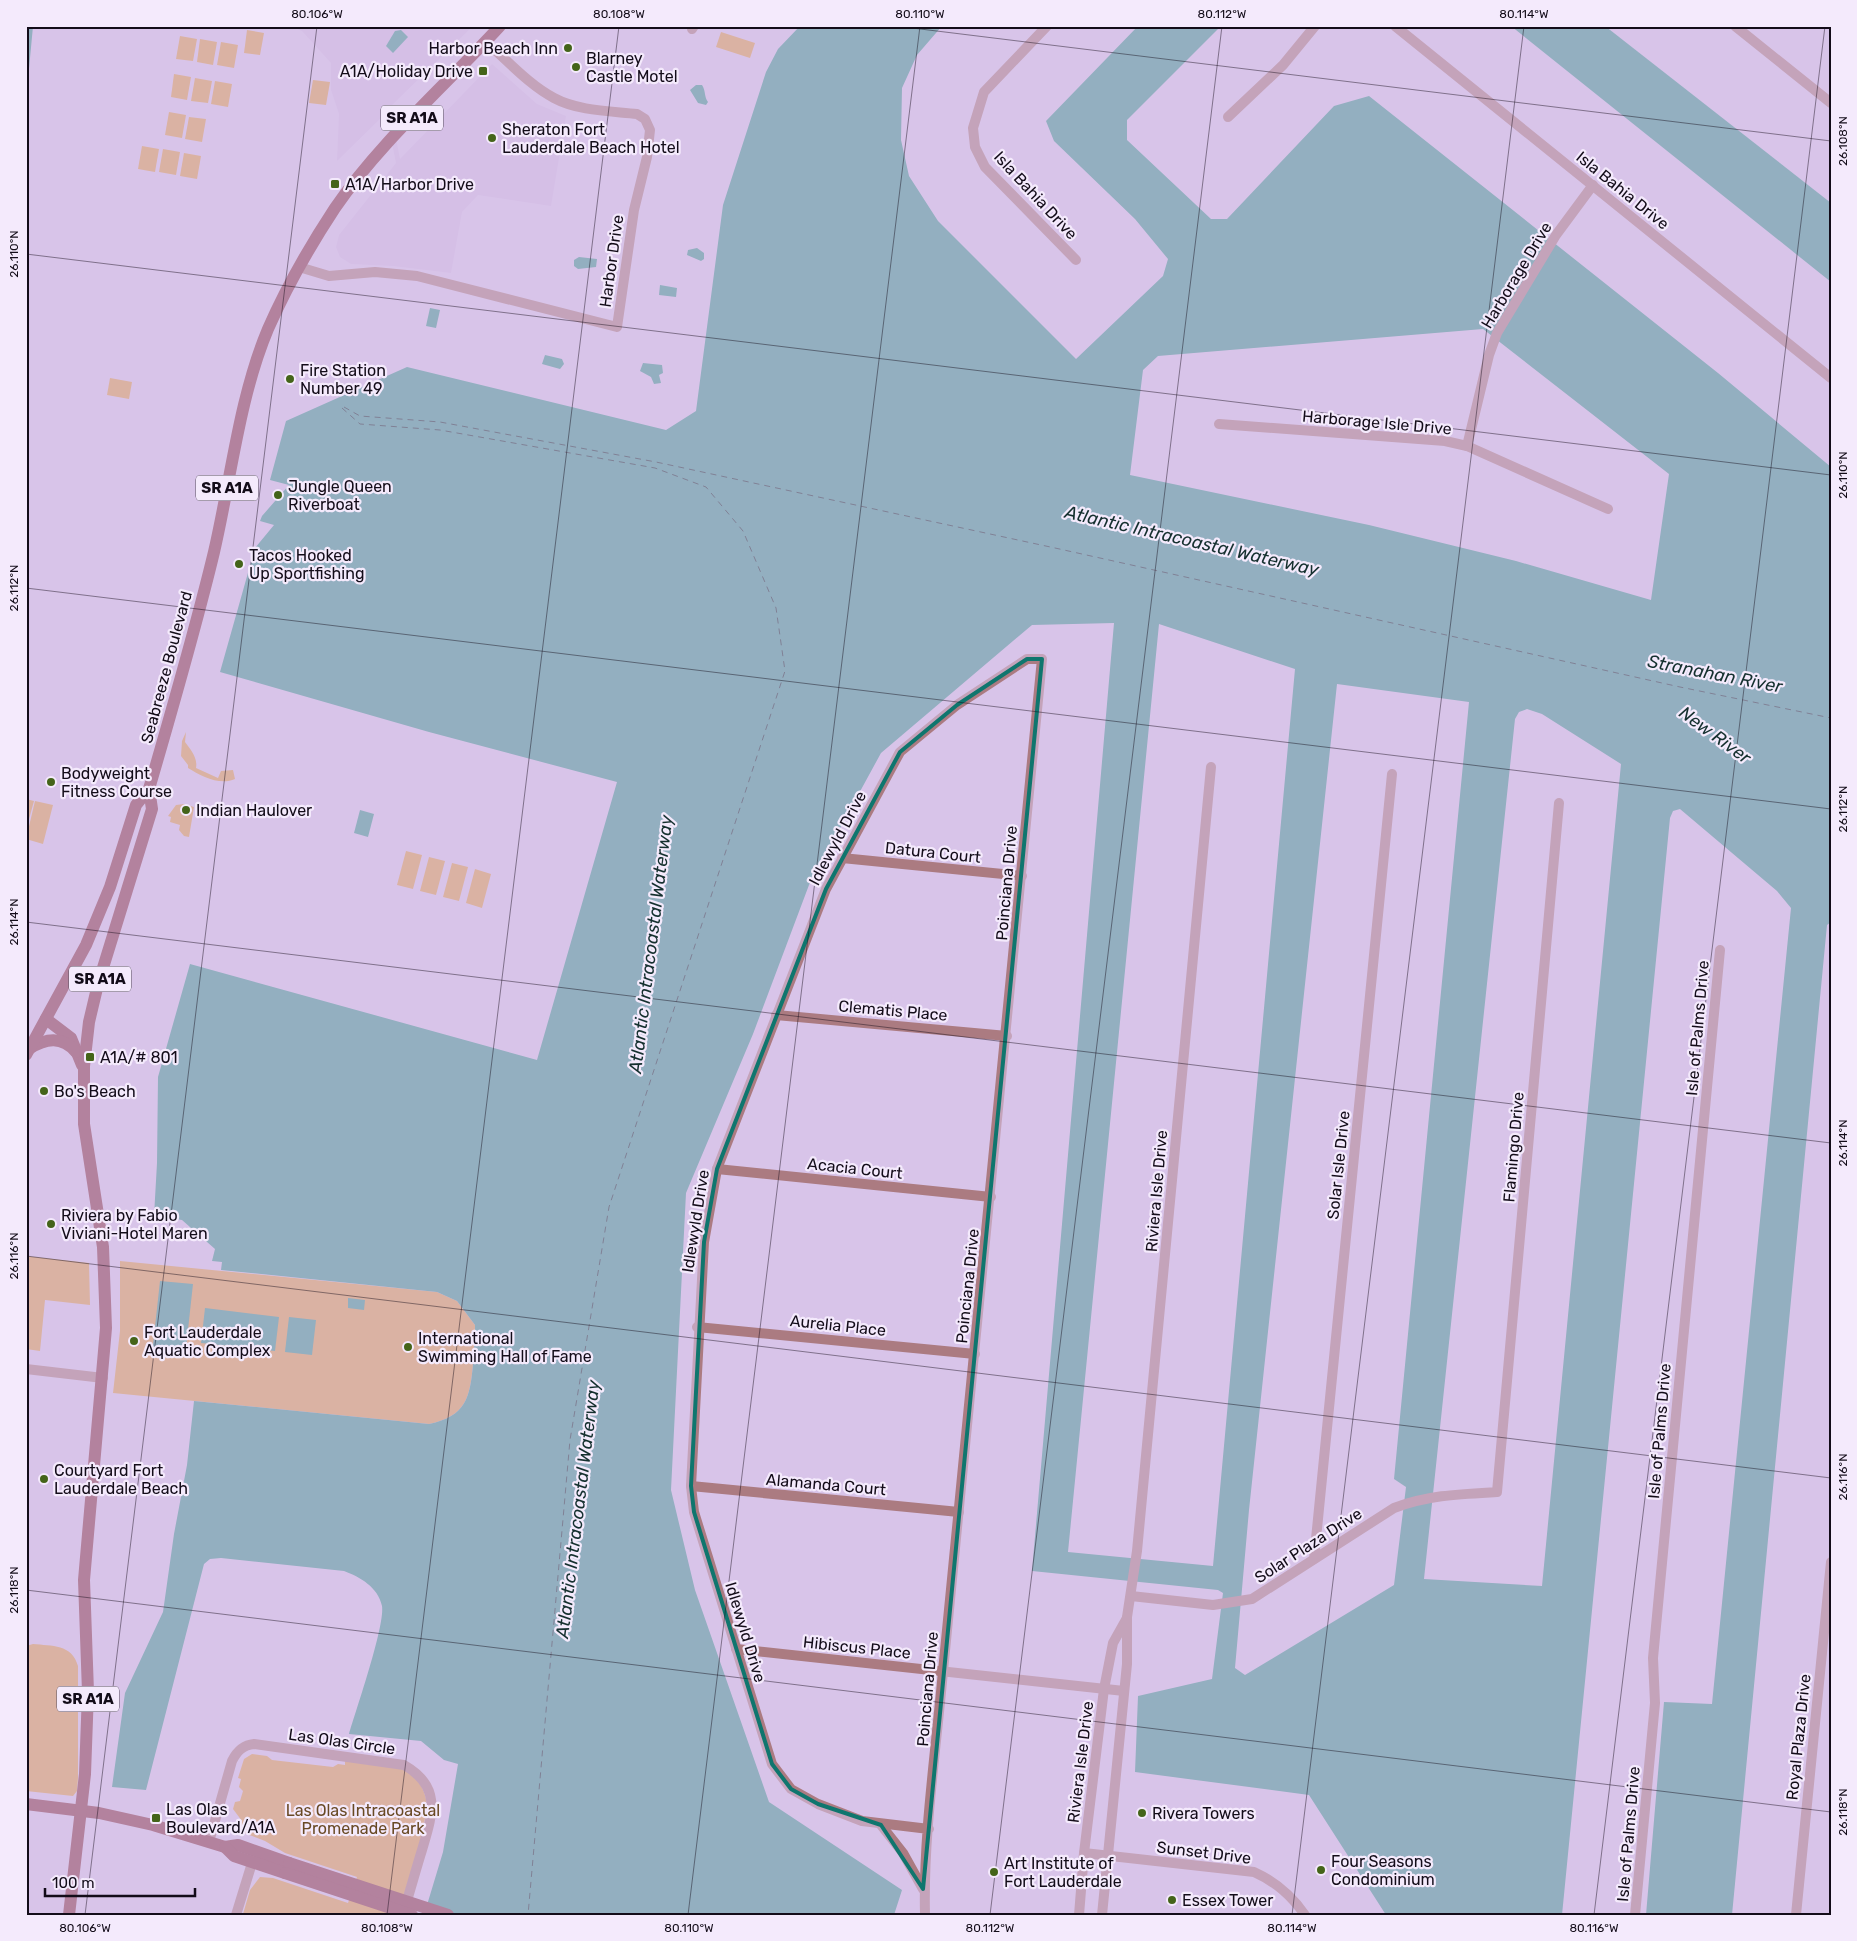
<svg xmlns="http://www.w3.org/2000/svg" width="1857" height="1941" viewBox="0 0 1857 1941" font-family="Rubik,sans-serif">
<style>
.built{fill:#d0b8e3}
.green{fill:#dc9c4e}
.water{fill:#3f948f;fill-rule:evenodd}
.lines{fill:none;stroke-linecap:round;stroke-linejoin:round}
.ferry{stroke:#15302f;stroke-width:1;stroke-dasharray:6 5;stroke-linecap:butt}
.minor{stroke:#ab7b81;stroke-width:10}
.primary{stroke:#853143;stroke-width:12}
.primary-bridge{stroke:#853143;stroke-width:12}
.marked{fill:none;stroke:#0f766e;stroke-width:4;stroke-linejoin:round}
.ticks{fill:none;stroke:#130c19;stroke-width:1;stroke-opacity:0.45}
.poi-dot{fill:#446419;stroke:#f4eafc;stroke-width:2}
.labels{text-anchor:middle;stroke-width:4.5;stroke-linejoin:round;paint-order:stroke}
.shield{fill:#f4eafc;stroke:#564f5d;stroke-width:1}
.shield-label{font-size:15px;font-weight:bold;fill:#130c19}
.poi-label{font-size:16px;fill:#130c19;stroke:#f4eafc;text-anchor:start}
.street-label{font-size:16px;fill:#130c19;stroke:#f4eafc}
.park-label{font-size:16px;fill:#684924;stroke:#f4eafc}
.water-label{font-size:18px;font-style:italic;fill:#15302f;stroke:#f4eafc}
.neatline{fill:none;stroke:#130c19;stroke-width:2}
.ticks-label{font-size:12px;text-anchor:middle;fill:#130c19}
</style>
<rect width="100%" height="100%" fill="#d8c4e9"/>
<polygon class="built" points="291,26 473,26 390,107 400,159 492,64 537,104 566,116 551,206 478,195 462,212 451,273 393,266 351,264 340,257 336,247 339,235 396,163 386,113 337,161 339,114 331,90 331,63 302,31"/>
<g class="green">
<polygon points="247,30 264,33 260,55 244,53"/>
<polygon points="721,32 755,43 750,58 716,47"/>
<polygon points="180,36 197,39 193,61 176,59"/>
<polygon points="200,39 217,42 213,65 197,62"/>
<polygon points="221,42 238,45 234,68 217,65"/>
<polygon points="174,74 191,77 187,100 171,97"/>
<polygon points="195,78 212,81 208,103 191,101"/>
<polygon points="313,80 330,82 326,105 309,103"/>
<polygon points="215,81 232,84 228,107 211,104"/>
<polygon points="169,112 186,115 182,138 165,135"/>
<polygon points="189,117 206,119 202,142 185,139"/>
<polygon points="142,146 159,149 155,172 138,169"/>
<polygon points="163,149 180,152 176,175 159,172"/>
<polygon points="184,153 201,156 197,179 180,176"/>
<polygon points="110,378 132,382 129,399 107,395"/>
<path d="M186 732 185 742C190 749 198 757 196 768L218 778 221 771 233 770 235 779C220 786 201 776 188 768V765L181 756 182 741Z"/>
<polygon points="26,799 34,801 26,830"/>
<polygon points="35,801 53,805 43,844 26,839"/>
<polygon points="184,804 194,807 189,837 184,836 179,830 180,825 170,822 171,817 168,816 176,805"/>
<polygon points="406,851 422,855 413,889 397,885"/>
<polygon points="429,857 445,861 436,895 420,891"/>
<polygon points="452,863 468,867 459,901 443,897"/>
<polygon points="475,869 491,874 482,908 466,903"/>
<polygon points="26,1256 89,1263 90,1305 45,1300 40,1351 26,1349"/>
<path d="M120 1261 437 1292 457 1301 475 1325C475 1338 474 1351 473 1364 470 1398 466 1416 429 1424L113 1393 120 1331Z"/>
<path d="M33 1644C52 1646 72 1644 78 1666V1778L77 1791 73 1796 26 1791V1646Z"/>
<path d="M252 1754 267 1756 272 1760 333 1767 338 1764 345 1765V1761C364 1763 389 1762 406 1771 416 1776 424 1788 426 1799 430 1820 405 1890 398 1915L243 1914 250 1890 260 1877 273 1878 348 1903 357 1877 285 1853 265 1841 239 1831 242 1821 233 1809 235 1802 240 1801 243 1791 239 1787 241 1779 238 1778 244 1759Z"/>
</g>
<g class="water">
<polygon points="26,26 33,26 26,101"/>
<path d="M800 26H942L917 55 902 88 901 140 909 176 938 221 1076 359 1163 276 1168 259 1135 219 1054 141 1046 121 1138 26H1221L1127 120V140L1211 219H1227L1334 106 1369 96 1718 373 1831 467V922L1827 925 1732 1915H1646L1664 1702 1712 1704 1791 908 1777 891 1680 809 1673 811 1670 818 1562 1915H1386L1309 1795 1135 1772 1138 1696 1212 1679 1223 1593 1218 1590 1032 1571 1114 623 1032 625 881 753 809 885 753 1034 686 1193 671 1490 695 1590 769 1802 902 1890 894 1915H424L443 1852 458 1764 444 1760 421 1741 349 1734C356 1710 385 1626 382 1606 378 1587 360 1577 344 1571L221 1558 210 1559 204 1564 146 1790 112 1787 125 1693 163 1612 174 1534 187 1465 194 1401 429 1424C466 1416 470 1398 473 1364 474 1351 475 1338 475 1325L457 1301 437 1292 221 1270 222 1262 212 1261 215 1249 182 1220 154 1216 157 1163 158 1077 190 964 537 1060 617 782 429 732 220 672 255 548 274 525 260 521 262 516 289 485 270 480 286 421 407 367 666 430 696 411 723 205 766 72 778 49ZM1483 329 1669 474 1651 600 1516 561 1369 525 1130 475 1143 370 1158 356ZM1159 624 1295 669 1213 1566 1068 1552ZM1337 684 1469 702 1394 1479 1406 1487 1394 1585 1245 1675 1235 1668 1249 1510ZM1527 709 1542 714 1621 764 1542 1586 1424 1579 1515 719 1519 712Z"/>
<polygon points="1511,26 1605,26 1831,203 1831,282"/>
<polygon points="401,30 408,37 393,53 386,46 395,31"/>
<path d="M696 85H702C706 91 704 97 708 102L706 105 698 103 690 90Z"/>
<polygon points="697,248 704,253 704,259 701,261 687,255 688,250"/>
<polygon points="579,257 597,259 596,267 578,269 574,266 574,260"/>
<polygon points="660,285 677,288 676,297 659,295"/>
<polygon points="430,308 440,310 436,328 426,326"/>
<polygon points="545,355 562,359 564,364 560,369 542,364"/>
<polygon points="643,363 662,365 663,373 659,375 661,383 654,384 651,377 640,371"/>
<polygon points="360,810 374,814 368,837 354,833"/>
<polygon points="160,1281 193,1284 185,1357 152,1354"/>
<polygon points="348,1298 365,1300 364,1310 348,1308"/>
<polygon points="205,1308 279,1317 275,1351 201,1343"/>
<polygon points="289,1317 316,1320 312,1355 285,1352"/>
</g>
<g class="lines">
<g class="ferry">
<polyline points="344,407 360,416 440,422 656,462 1055,548 1680,687 1831,718"/>
<polyline points="342,408 360,424 440,430 655,468 706,487 743,531 776,608 785,671 609,1207 570,1440 528,1915"/>
</g>
<g class="minor">
<polyline points="1047,26 984,92 973,128 975,147 985,167 1076,260"/>
<polyline points="1395,26 1831,378"/>
<polyline points="1735,26 1831,103"/>
<polyline points="692,29 694,26"/>
<polyline points="1228,117 1283,65 1315,26"/>
<path d="M299 267 329 276 375 272 417 276 617 327 634 210 647 157 650 130 645 119 637 114C610 111 578 111 554 98 529 85 507 60 486 42"/>
<polyline points="1219,424 1445,441 1467,446 1608,509"/>
<polyline points="1467,446 1489,355 1497,333 1556,235 1593,185"/>
<polyline points="842,858 1022,876"/>
<polyline points="776,1015 1007,1036"/>
<polyline points="717,1169 991,1197"/>
<polyline points="697,1327 975,1354"/>
<polyline points="26,1369 103,1378"/>
<polyline points="691,1486 959,1512"/>
<polyline points="1314,1559 1392,774"/>
<path d="M1131 1596 1213 1605 1252 1599 1394 1508C1428 1495 1461 1494 1497 1492L1559 803"/>
<polyline points="736,1649 1124,1691"/>
<polyline points="881,1825 903,1853 923,1889"/>
<path d="M209 1842 232 1761C237 1751 243 1745 254 1744L404 1765C443 1787 432 1816 422 1850 416 1869 411 1888 405 1907"/>
<path d="M1084 1853 1254 1872C1276 1882 1291 1895 1305 1915"/>
<polyline points="236,1915 252,1863"/>
<path d="M925 1915C923 1836 936 1751 943 1671L1042 659H1027L957 705 900 752 826 889 717 1169 704 1242 691 1486 694 1512 772 1764 791 1789 818 1804 862 1821 929 1829"/>
<polyline points="1079,1915 1084,1853 1104,1689 1113,1643 1127,1618"/>
<polyline points="1102,1915 1127,1664 1127,1617 1137,1551 1211,767"/>
<polyline points="1635,1915 1655,1703 1653,1658 1720,950"/>
<polyline points="1796,1915 1831,1562"/>
</g>
<g class="primary">
<polyline points="46,1019 71,1038 82,1065"/>
<path d="M29 1049C46 1038 62 1036 76 1052"/>
<polyline points="26,1055 86,945 110,887 136,805 149,789"/>
<polyline points="26,1804 99,1813 153,1825 225,1847 238,1845 289,1863"/>
<polyline points="225,1847 234,1856 285,1873"/>
<path d="M69 1915 85 1774 88 1692 84 1580 106 1328 103 1247 84 1124V1066L89 1022 98 984 152 809 149 789C172 710 195 631 214 552 231 479 239 398 268 329 286 288 310 246 335 208 381 141 445 86 500 26"/>
</g>
<g class="primary-bridge">
<polyline points="289,1863 448,1915"/>
<polyline points="285,1873 412,1915"/>
</g>
</g>
<path d="M0 0H1857V1941H0ZM1027 659H1042L923 1889 881 1825 818 1804 791 1789 772 1764 694 1512 691 1486 704 1242 717 1169 826 889 900 752 957 705Z" fill="#d8c4e9" fill-opacity=".55" fill-rule="evenodd"/>
<path class="marked" d="M1027 659H1042L923 1889 881 1825 818 1804 791 1789 772 1764 694 1512 691 1486 704 1242 717 1169 826 889 900 752 957 705Z"/>
<path class="ticks" d="M896 26 1831 141M26 254 1831 475M26 588 1831 809M26 922 1831 1143M26 1256 1831 1478M26 1590 1831 1812M85 1915 317 26M387 1915 619 26M688 1915 920 26M990 1915 1222 26M1292 1915 1524 26M1594 1915 1825 26"/>
<g class="poi-dot">
<circle cx="568" cy="48" r="5"/>
<circle cx="576" cy="67" r="5"/>
<rect x="478" y="66" width="10" height="10" rx="2.5"/>
<circle cx="492" cy="138" r="5"/>
<rect x="330" y="179" width="10" height="10" rx="2.5"/>
<circle cx="290" cy="379" r="5"/>
<circle cx="278" cy="495" r="5"/>
<circle cx="239" cy="564" r="5"/>
<circle cx="51" cy="782" r="5"/>
<circle cx="186" cy="810" r="5"/>
<rect x="85" y="1052" width="10" height="10" rx="2.5"/>
<circle cx="44" cy="1091" r="5"/>
<circle cx="51" cy="1224" r="5"/>
<circle cx="134" cy="1341" r="5"/>
<circle cx="408" cy="1347" r="5"/>
<circle cx="44" cy="1479" r="5"/>
<circle cx="1142" cy="1813" r="5"/>
<rect x="151" y="1813" width="10" height="10" rx="2.5"/>
<circle cx="1321" cy="1870" r="5"/>
<circle cx="994" cy="1872" r="5"/>
<circle cx="1172" cy="1900" r="5"/>
</g>
<g class="labels">
<g class="shield">
<rect x="381" y="105.5" width="62" height="25" rx="4"/>
<rect x="196" y="475.5" width="62" height="25" rx="4"/>
<rect x="69" y="966.5" width="62" height="25" rx="4"/>
<rect x="57" y="1686.5" width="62" height="25" rx="4"/>
</g>
<g class="shield-label">
<text x="412" y="123">SR A1A</text>
<text x="227" y="493">SR A1A</text>
<text x="100" y="984">SR A1A</text>
<text x="88" y="1704">SR A1A</text>
</g>
<g class="poi-label">
<text x="558" y="54" text-anchor="end">Harbor Beach Inn</text>
<text x="586" y="64">Blarney<tspan x="586" dy="18">Castle Motel</tspan></text>
<text x="473" y="77" text-anchor="end">A1A/Holiday Drive</text>
<text x="502" y="135">Sheraton Fort<tspan x="502" dy="18">Lauderdale Beach Hotel</tspan></text>
<text x="345" y="190">A1A/Harbor Drive</text>
<text x="300" y="376">Fire Station<tspan x="300" dy="18">Number 49</tspan></text>
<text x="288" y="492">Jungle Queen<tspan x="288" dy="18">Riverboat</tspan></text>
<text x="249" y="561">Tacos Hooked<tspan x="249" dy="18">Up Sportfishing</tspan></text>
<text x="61" y="779">Bodyweight<tspan x="61" dy="18">Fitness Course</tspan></text>
<text x="196" y="816">Indian Haulover</text>
<text x="100" y="1063">A1A/# 801</text>
<text x="54" y="1097">Bo's Beach</text>
<text x="61" y="1221">Riviera by Fabio<tspan x="61" dy="18">Viviani-Hotel Maren</tspan></text>
<text x="144" y="1338">Fort Lauderdale<tspan x="144" dy="18">Aquatic Complex</tspan></text>
<text x="418" y="1344">International<tspan x="418" dy="18">Swimming Hall of Fame</tspan></text>
<text x="54" y="1476">Courtyard Fort<tspan x="54" dy="18">Lauderdale Beach</tspan></text>
<text x="166" y="1815">Las Olas<tspan x="166" dy="18">Boulevard/A1A</tspan></text>
<text x="1152" y="1819">Rivera Towers</text>
<text x="1331" y="1867">Four Seasons<tspan x="1331" dy="18">Condominium</tspan></text>
<text x="1004" y="1869">Art Institute of<tspan x="1004" dy="18">Fort Lauderdale</tspan></text>
<text x="1182" y="1906">Essex Tower</text>
</g>
<g class="street-label">
<text transform="translate(1623 190) rotate(39)" y="6">Isla Bahia Drive</text>
<text transform="translate(1036 195) rotate(47)" y="6">Isla Bahia Drive</text>
<text transform="translate(611 261) rotate(-82)" y="6">Harbor Drive</text>
<text transform="translate(1516 275) rotate(-59)" y="6">Harborage Drive</text>
<text transform="translate(1377 422) rotate(5)" y="6">Harborage Isle Drive</text>
<text transform="translate(166 667) rotate(-75)" y="6">Seabreeze Boulevard</text>
<text transform="translate(837 838) rotate(-62)" y="6">Idlewyld Drive</text>
<text transform="translate(933 852) rotate(6)" y="6">Datura Court</text>
<text transform="translate(1006 883) rotate(-85)" y="6">Poinciana Drive</text>
<text transform="translate(893 1010) rotate(5)" y="6">Clematis Place</text>
<text transform="translate(1697 1028) rotate(-85)" y="6">Isle of Palms Drive</text>
<text transform="translate(1513 1147) rotate(-85)" y="6">Flamingo Drive</text>
<text transform="translate(1338 1165) rotate(-84)" y="6">Solar Isle Drive</text>
<text transform="translate(855 1168) rotate(6)" y="6">Acacia Court</text>
<text transform="translate(1156 1191) rotate(-85)" y="6">Riviera Isle Drive</text>
<text transform="translate(695 1221) rotate(-81)" y="6">Idlewyld Drive</text>
<text transform="translate(967 1286) rotate(-84)" y="6">Poinciana Drive</text>
<text transform="translate(838 1325) rotate(6)" y="6">Aurelia Place</text>
<text transform="translate(1659 1431) rotate(-85)" y="6">Isle of Palms Drive</text>
<text transform="translate(826 1484) rotate(5)" y="6">Alamanda Court</text>
<text transform="translate(1308 1545) rotate(-33)" y="6">Solar Plaza Drive</text>
<text transform="translate(746 1632) rotate(73)" y="6">Idlewyld Drive</text>
<text transform="translate(857 1647) rotate(6)" y="6">Hibiscus Place</text>
<text transform="translate(927 1689) rotate(-85)" y="6">Poinciana Drive</text>
<text transform="translate(1798 1737) rotate(-84)" y="6">Royal Plaza Drive</text>
<text transform="translate(342 1741) rotate(8)" y="6">Las Olas Circle</text>
<text transform="translate(1080 1762) rotate(-83)" y="6">Riviera Isle Drive</text>
<text transform="translate(1628 1834) rotate(-85)" y="6">Isle of Palms Drive</text>
<text transform="translate(1204 1852) rotate(7)" y="6">Sunset Drive</text>
</g>
<g class="park-label">
<text x="363" y="1816">Las Olas Intracoastal<tspan x="363" dy="18">Promenade Park</tspan></text>
</g>
<g class="water-label">
<text transform="translate(1192 541) rotate(13)" y="6">Atlantic Intracoastal Waterway</text>
<text transform="translate(1715 674) rotate(11)" y="6">Stranahan River</text>
<text transform="translate(1715 735) rotate(36)" y="6">New River</text>
<text transform="translate(651 944) rotate(-83)" y="6">Atlantic Intracoastal Waterway</text>
<text transform="translate(578 1509) rotate(-83)" y="6">Atlantic Intracoastal Waterway</text>
</g>
</g>
<rect width="1857" height="1941" fill="none" stroke="#f4eafc" stroke-width="55"/>
<path d="M45 1888v8h150v-8" fill="none" stroke="#130c19" stroke-width="2.5"/>
<text x="52" y="1888" font-size="15" fill="#130c19" stroke="#f4eafc" stroke-width="4" paint-order="stroke">100 m</text>
<rect x="28" y="28" width="1802" height="1886" class="neatline"/>
<g class="ticks-label">
<text x="317" y="18">80.106°W</text>
<text x="619" y="18">80.108°W</text>
<text x="920" y="18">80.110°W</text>
<text x="1222" y="18">80.112°W</text>
<text x="1524" y="18">80.114°W</text>
<text transform="translate(1843 141) rotate(-90)" y="4">26.108°N</text>
<text transform="translate(14 254) rotate(-90)" y="4">26.110°N</text>
<text transform="translate(1843 475) rotate(-90)" y="4">26.110°N</text>
<text transform="translate(14 588) rotate(-90)" y="4">26.112°N</text>
<text transform="translate(1843 809) rotate(-90)" y="4">26.112°N</text>
<text transform="translate(14 922) rotate(-90)" y="4">26.114°N</text>
<text transform="translate(1843 1143) rotate(-90)" y="4">26.114°N</text>
<text transform="translate(14 1256) rotate(-90)" y="4">26.116°N</text>
<text transform="translate(1843 1477) rotate(-90)" y="4">26.116°N</text>
<text transform="translate(14 1590) rotate(-90)" y="4">26.118°N</text>
<text transform="translate(1843 1812) rotate(-90)" y="4">26.118°N</text>
<text x="85" y="1932">80.106°W</text>
<text x="387" y="1932">80.108°W</text>
<text x="689" y="1932">80.110°W</text>
<text x="990" y="1932">80.112°W</text>
<text x="1292" y="1932">80.114°W</text>
<text x="1594" y="1932">80.116°W</text>
</g>
</svg>
